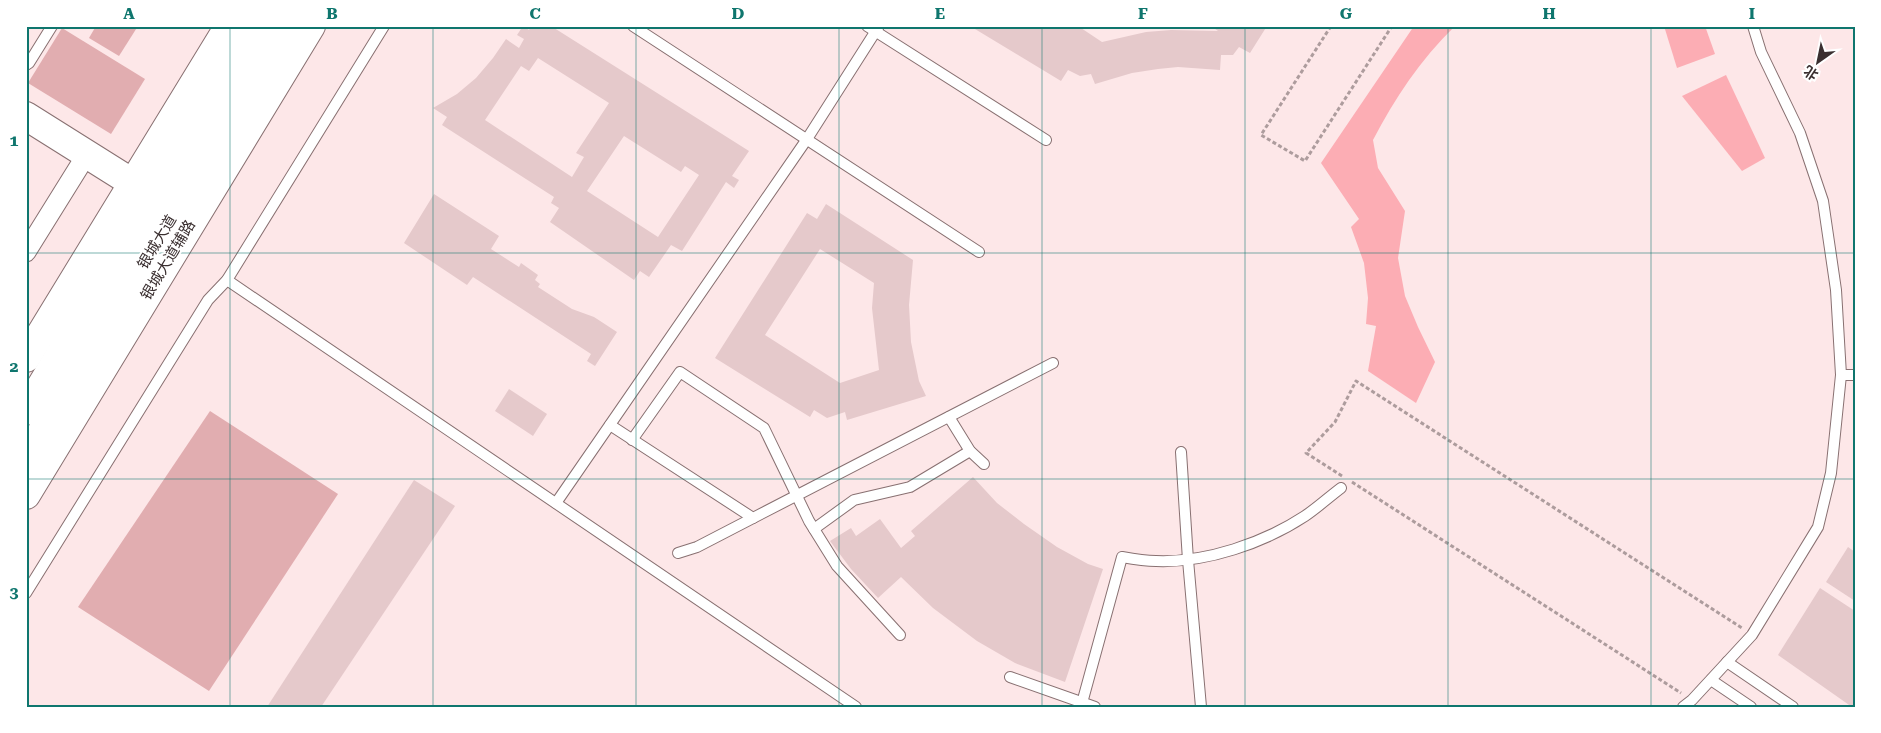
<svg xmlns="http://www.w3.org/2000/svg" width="1881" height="733" viewBox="0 0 1881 733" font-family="'Roboto Serif','Noto Sans SC',serif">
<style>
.green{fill:#e1adb0}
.water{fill:#fcadb4}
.building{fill:#e5c9cb;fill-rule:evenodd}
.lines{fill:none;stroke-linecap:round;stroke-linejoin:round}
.lane-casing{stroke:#887071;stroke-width:12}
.street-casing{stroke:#887071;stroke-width:21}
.secondary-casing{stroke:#887071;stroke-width:30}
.primary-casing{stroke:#887071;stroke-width:30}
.path{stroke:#ad9c9d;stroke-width:3;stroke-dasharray:4 2.5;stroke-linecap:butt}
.lane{stroke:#fff;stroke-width:10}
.street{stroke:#fff;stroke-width:19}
.secondary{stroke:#fff;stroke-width:28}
.primary{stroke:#fff;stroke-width:28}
.grid{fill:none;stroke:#0f766e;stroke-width:1;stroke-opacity:0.55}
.labels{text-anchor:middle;stroke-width:4;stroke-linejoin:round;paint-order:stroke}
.street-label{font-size:15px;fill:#3a2f30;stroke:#fff}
.neatline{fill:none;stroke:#0f766e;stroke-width:2}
.grid-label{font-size:16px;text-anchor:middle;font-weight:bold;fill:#0f766e}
</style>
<rect width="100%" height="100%" fill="#fde7e8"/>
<g class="green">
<polygon points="96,26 138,26 119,56 89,38"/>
<polygon points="62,28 145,79 111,134 28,83"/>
<polygon points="210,411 338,494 209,691 78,607"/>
</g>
<g class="water">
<path d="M1414 26H1455C1420 60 1395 98 1373 140L1378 168 1405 211 1398 258 1405 296 1418 327 1435 362 1416 403 1368 371 1376 326 1366 324 1368 298 1364 263 1351 227 1359 219 1321 163Z"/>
<polygon points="1664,26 1705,26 1715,54 1677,68"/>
<polygon points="1726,75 1765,158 1742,171 1682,96"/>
</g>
<g class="building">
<path d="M523 26 529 30 531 26H551L749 151 732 176 739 180 734 188 726 182 682 251 671 245 649 277 640 271 634 280 550 222 559 208 551 203 554 197 442 125 447 117 433 108 457 94 476 78 493 58 506 39 519 48 524 39 517 35ZM538 58 609 103 576 153 584 157 572 177 485 120 521 66 529 71ZM624 136 681 172 685 166 699 175 658 237 587 191Z"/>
<polygon points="970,26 1078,26 1102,42 1146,32 1171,30 1218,31 1211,26 1267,26 1250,53 1239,47 1233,55 1221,55 1220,70 1178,67 1158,69 1132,73 1095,84 1091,74 1080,76 1068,70 1061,81"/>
<polygon points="434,194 499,236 491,249 519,267 521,263 538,275 535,280 540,284 538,287 572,309 594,317 617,332 595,366 587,361 591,354 473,277 467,285 404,243"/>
<path d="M826 204 913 260 909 305 911 342 919 381 926 396 847 420 845 412 827 418 814 410 810 417 715 358 807 213 817 219ZM820 249 874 283 872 308 879 370 840 383 765 335Z"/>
<polygon points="509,389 547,414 533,436 495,411"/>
<polygon points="973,477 997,503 1024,524 1057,547 1088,564 1103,569 1065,682 1015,663 977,641 933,608 901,577 878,598 851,569 830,541 851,528 856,536 880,519 901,548 915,536 911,531"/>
<polygon points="414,480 455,506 321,707 267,707"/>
<polygon points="1848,547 1855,552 1855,601 1826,582"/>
<polygon points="1820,588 1855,611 1855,707 1852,707 1778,655"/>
</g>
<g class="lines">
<defs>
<g id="lane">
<polyline points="633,26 979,252"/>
<polyline points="867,26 1046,140"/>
<polyline points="1753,26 1761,52 1800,133 1823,201 1836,290 1841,375 1855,375"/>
<polyline points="26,65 29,63 52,26"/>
<polyline points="227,280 856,707"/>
<polyline points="949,417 970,451 984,464"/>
<polyline points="610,425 753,518 1053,363"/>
<polyline points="632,440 680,372 764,428 809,521 837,566 900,635"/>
<polyline points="1181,452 1188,560 1201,707"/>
<polyline points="556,503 807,139 879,26"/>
<polyline points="814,529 854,500 910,487 970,451"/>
<polyline points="678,553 697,547 753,518"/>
<polyline points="26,593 208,300 227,280 384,26"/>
<polyline points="1727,662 1793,707"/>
<polyline points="1010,677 1095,707"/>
<polyline points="1711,680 1751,707"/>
<path d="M1082 703 1122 557C1133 559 1145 561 1156 561 1206 563 1264 543 1305 516 1317 508 1329 497 1341 488"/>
<polyline points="1683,707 1692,700 1752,635 1818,527 1831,473 1841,375"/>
</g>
<polyline id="street" points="26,252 87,154"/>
<g id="secondary">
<polyline points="26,116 147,192"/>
<polyline points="26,358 229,26"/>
<polyline points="26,495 311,26"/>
</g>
<g id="primary">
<polyline points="26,411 258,26"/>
<polyline points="26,458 286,26"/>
</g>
</defs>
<use href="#lane" class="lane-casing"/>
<use href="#street" class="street-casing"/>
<use href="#secondary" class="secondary-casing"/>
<use href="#primary" class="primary-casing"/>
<g class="path">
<polyline points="1331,26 1261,135 1305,161 1392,26"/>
<polyline points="1342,476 1306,453 1335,422 1356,381 1742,628"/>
<polyline points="1352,482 1681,693"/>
</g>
<use href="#lane" class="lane"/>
<use href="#street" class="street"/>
<use href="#secondary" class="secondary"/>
<use href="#primary" class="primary"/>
</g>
<path class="grid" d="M230 26V707M433 26V707M636 26V707M839 26V707M1042 26V707M1245 26V707M1448 26V707M1651 26V707M26 253H1855M26 479H1855"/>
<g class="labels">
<g class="street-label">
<text transform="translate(157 242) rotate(-59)" y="5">银城大道</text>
<text transform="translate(168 260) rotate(-59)" y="5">银城大道辅路</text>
</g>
</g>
<rect width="1881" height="733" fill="none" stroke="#ffffff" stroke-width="55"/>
<g transform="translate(1818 62) rotate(213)" stroke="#ffffff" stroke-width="4" paint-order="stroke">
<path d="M0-4L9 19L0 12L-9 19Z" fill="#3a2f30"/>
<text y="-8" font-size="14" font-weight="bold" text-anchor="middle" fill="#3a2f30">北</text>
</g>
<rect x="28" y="28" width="1826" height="678" class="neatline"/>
<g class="grid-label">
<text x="129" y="19">A</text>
<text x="332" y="19">B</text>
<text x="535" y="19">C</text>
<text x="738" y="19">D</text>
<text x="940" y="19">E</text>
<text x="1143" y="19">F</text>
<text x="1346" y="19">G</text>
<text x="1549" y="19">H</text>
<text x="1752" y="19">I</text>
<text x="14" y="146">1</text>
<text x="14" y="372">2</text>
<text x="14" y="598">3</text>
</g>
</svg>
